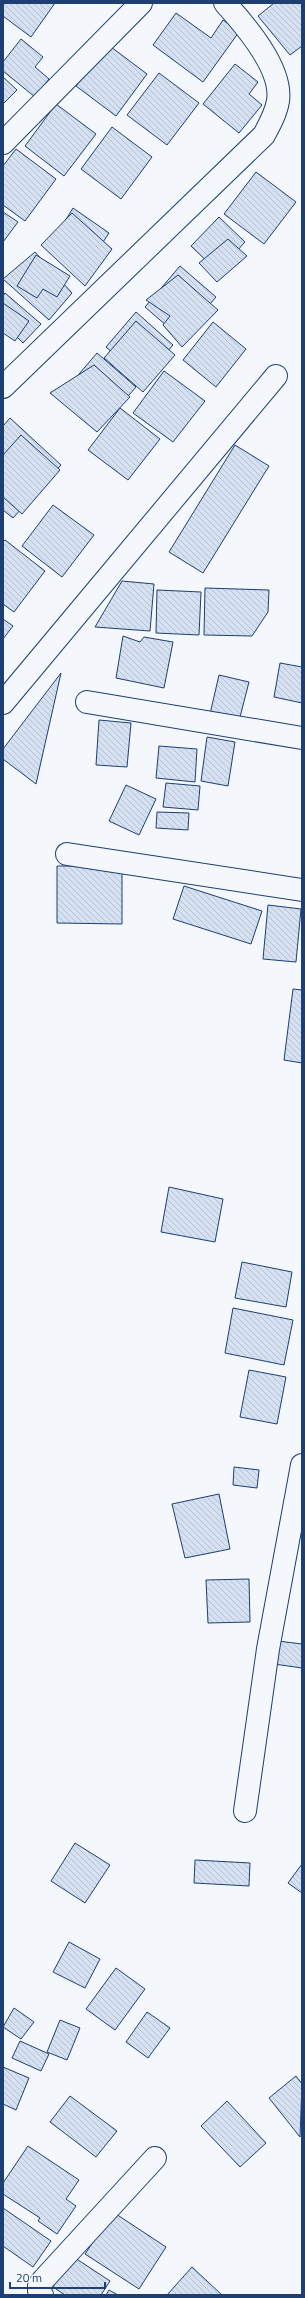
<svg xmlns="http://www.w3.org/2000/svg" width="305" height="2298" viewBox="0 0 305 2298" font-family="'Titillium Web',sans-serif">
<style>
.building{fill:url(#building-back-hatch);stroke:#1d3f73}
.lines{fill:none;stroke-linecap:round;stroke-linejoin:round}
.minor-casing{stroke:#1d3f73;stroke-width:24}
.minor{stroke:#f4f7fb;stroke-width:22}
</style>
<defs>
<pattern id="building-back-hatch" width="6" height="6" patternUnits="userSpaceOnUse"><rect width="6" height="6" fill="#d5e0f0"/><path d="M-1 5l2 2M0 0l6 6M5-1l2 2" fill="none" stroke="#b6c1d1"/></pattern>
</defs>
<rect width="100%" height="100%" fill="#f4f7fb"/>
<g class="building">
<polygon points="3,3 55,3 31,37 3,16"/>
<polygon points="274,3 300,3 302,5 302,46 290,55 258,16"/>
<polygon points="176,13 211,38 223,20 239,32 203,82 153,45"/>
<polygon points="21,39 43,57 35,67 49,79 35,97 3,71 3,62"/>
<polygon points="107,44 147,74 116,116 76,86"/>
<polygon points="235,64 258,82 249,94 262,105 239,133 203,104"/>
<polygon points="159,73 199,103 167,145 127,115"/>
<polygon points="3,77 17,90 3,104"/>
<polygon points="56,104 96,134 64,176 25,146"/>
<polygon points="112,127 152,157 121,199 81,169"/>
<polygon points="16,149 56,179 25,221 3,205 3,166"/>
<polygon points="256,172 296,202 264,244 224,214"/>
<polygon points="73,208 109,233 94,256 81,248 78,254 54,239"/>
<polygon points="3,212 18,222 3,242"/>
<polygon points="72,213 112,249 85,286 41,245"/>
<polygon points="219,217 245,242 218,272 191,246"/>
<polygon points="228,239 247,256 217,282 199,263"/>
<polygon points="35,252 72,293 49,320 3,279"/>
<polygon points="36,255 70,276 57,297 43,289 37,298 17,286"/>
<polygon points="180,266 216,297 181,338 145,307"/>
<polygon points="178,275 218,310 182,347 163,325 170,316 146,300"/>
<polygon points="5,293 41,324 23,343 10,330 3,332 3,296"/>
<polygon points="3,303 29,321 15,341 3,333"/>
<polygon points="136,312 173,345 143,380 106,347"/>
<polygon points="136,321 175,355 143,392 104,358"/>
<polygon points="213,322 246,349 216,387 183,360"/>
<polygon points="97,353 136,387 101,427 62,394"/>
<polygon points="94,365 130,397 97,432 50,393"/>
<polygon points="164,371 205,401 173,442 133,413"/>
<polygon points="120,408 160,439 128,480 88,450"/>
<polygon points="10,418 61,465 13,518 3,510 3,426"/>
<polygon points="21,435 60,470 22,514 3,497 3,455"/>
<polygon points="235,445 269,466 203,573 169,552"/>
<polygon points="53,505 94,535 62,577 22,546"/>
<polygon points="5,540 45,571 14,612 3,604 3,542"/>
<polygon points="122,581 154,584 150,631 95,627"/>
<polygon points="205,588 269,590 268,612 252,636 204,635"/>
<polygon points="157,590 201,592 199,635 156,633"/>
<polygon points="3,619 13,626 3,639"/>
<polygon points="123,636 140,642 144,637 173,642 164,688 116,678"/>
<polygon points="280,663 302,667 302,703 274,697"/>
<polygon points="61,673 36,784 3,759 3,749"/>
<polygon points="219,675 249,682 239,721 210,714"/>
<polygon points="99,720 131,723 127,767 96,765"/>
<polygon points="207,737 235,742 228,786 201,781"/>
<polygon points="159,746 197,749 195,782 156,778"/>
<polygon points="166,783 200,786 198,810 163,807"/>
<polygon points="126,785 156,799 139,835 109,821"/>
<polygon points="157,812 189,813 188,830 156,828"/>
<polygon points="57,866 122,866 122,924 57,923"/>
<polygon points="184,886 262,911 251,944 173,919"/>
<polygon points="268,905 301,909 296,962 263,959"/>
<polygon points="293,989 302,990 302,1063 284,1060"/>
<polygon points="169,1187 223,1199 215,1242 161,1232"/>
<polygon points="242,1262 292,1272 286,1307 235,1298"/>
<polygon points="233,1308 293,1320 284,1365 225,1353"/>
<polygon points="249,1370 286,1377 277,1424 240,1417"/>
<polygon points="234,1467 259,1470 257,1488 233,1485"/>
<polygon points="219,1494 230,1549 185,1558 172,1504"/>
<polygon points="249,1579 250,1622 208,1623 206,1580"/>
<polygon points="278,1641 302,1644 302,1668 274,1664"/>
<polygon points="75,1843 110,1865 85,1903 51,1881"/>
<polygon points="195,1860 250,1863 249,1886 194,1883"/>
<polygon points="302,1864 302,1893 288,1883"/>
<polygon points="69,1942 100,1959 85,1988 53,1972"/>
<polygon points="116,1968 145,1989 115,2030 86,2009"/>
<polygon points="14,2008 34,2022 21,2039 3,2027"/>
<polygon points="147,2012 170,2028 148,2058 126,2042"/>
<polygon points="60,2020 80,2028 67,2060 47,2052"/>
<polygon points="20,2041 49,2054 41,2071 12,2058"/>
<polygon points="3,2067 29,2078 16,2110 3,2104"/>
<polygon points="296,2076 302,2084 300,2137 269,2098"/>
<polygon points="70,2096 117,2131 96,2157 50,2122"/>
<polygon points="227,2101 266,2143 240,2167 201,2126"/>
<polygon points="28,2146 79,2180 66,2199 76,2206 57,2234 38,2221 40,2218 3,2194 3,2183"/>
<polygon points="3,2208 51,2241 33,2267 3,2246"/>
<polygon points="113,2212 166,2247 139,2289 85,2254"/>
<polygon points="72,2256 110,2281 101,2295 65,2295 53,2287"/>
<polygon points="192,2267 222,2295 167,2295"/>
<polygon points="109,2290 118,2295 106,2295"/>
</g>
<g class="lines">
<defs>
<g id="minor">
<polyline points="3,143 141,3"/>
<path d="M3 387 264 135C270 124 276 113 278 101 283 69 245 25 225 3"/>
<polyline points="87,702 302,738"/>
<polyline points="3,703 276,376"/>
<polyline points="67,854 302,890"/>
<polyline points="245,1811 268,1649 302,1465"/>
<polyline points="42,2295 39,2291 39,2285 44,2279 155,2158"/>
</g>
</defs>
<use href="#minor" class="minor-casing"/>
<use href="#minor" class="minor"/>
</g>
<rect width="305" height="2298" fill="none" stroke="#1d3f73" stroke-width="8"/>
<path d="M10 2282v6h95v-6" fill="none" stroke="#1d3f73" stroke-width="2"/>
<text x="16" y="2282" font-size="12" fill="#1d3f73" stroke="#f4f7fb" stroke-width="3" paint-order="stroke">20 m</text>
</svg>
